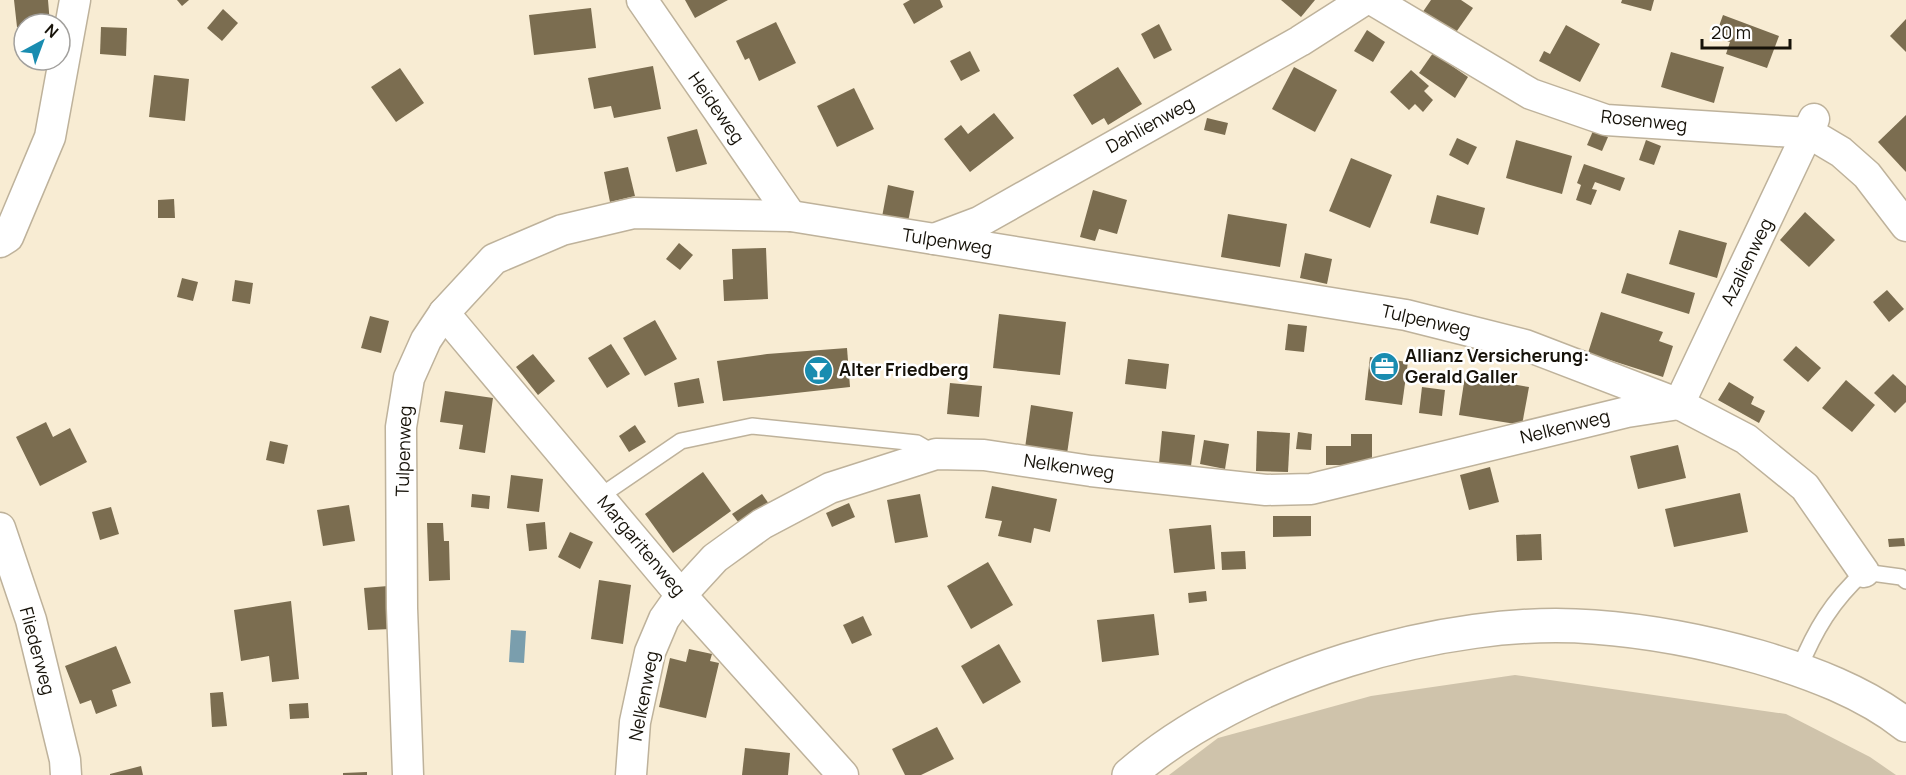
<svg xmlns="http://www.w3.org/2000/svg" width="1906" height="775" viewBox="0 0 1906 775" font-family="Manrope,sans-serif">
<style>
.green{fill:#cfc3ab}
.water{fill:#7a9ead}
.building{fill:#7b6d50}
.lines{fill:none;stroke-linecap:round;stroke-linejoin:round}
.lane-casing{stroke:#beb29b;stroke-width:18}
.street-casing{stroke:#beb29b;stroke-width:33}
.secondary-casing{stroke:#beb29b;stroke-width:36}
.lane{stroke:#fff;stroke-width:15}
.street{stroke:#fff;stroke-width:30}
.secondary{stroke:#fff;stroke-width:33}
.labels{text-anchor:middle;stroke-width:5;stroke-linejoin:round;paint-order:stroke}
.street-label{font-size:18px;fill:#161209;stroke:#fff}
.poi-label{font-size:18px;font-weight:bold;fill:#161209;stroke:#fff;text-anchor:start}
</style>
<rect width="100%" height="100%" fill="#f8ecd3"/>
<polygon class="green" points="1515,675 1786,714 1870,757 1896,775 1169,775 1218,738 1371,696"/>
<polygon class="water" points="511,630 526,631 524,663 509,662"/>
<g class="building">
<polygon points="14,0 48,0 50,24 24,24 24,27 17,27"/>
<polygon points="177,0 189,0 182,6"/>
<polygon points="685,0 728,0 695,18"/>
<polygon points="910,0 940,0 943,7 914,24 903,4"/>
<polygon points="1281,0 1315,0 1301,17"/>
<polygon points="1431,0 1461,0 1473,8 1452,38 1420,16"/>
<polygon points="1622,0 1654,0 1651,11 1621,3"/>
<polygon points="591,8 596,48 534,55 529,15"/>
<polygon points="223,9 238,23 222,41 207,28"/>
<polygon points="1723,15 1779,36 1767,68 1726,54 1730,42 1715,37"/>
<polygon points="1906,19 1906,52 1890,36"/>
<polygon points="776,22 796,63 759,81 749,58 745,60 736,41"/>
<polygon points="1159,24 1172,50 1154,59 1141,34"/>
<polygon points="1566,25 1600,44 1580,82 1539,61 1544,51 1550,54"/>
<polygon points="101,27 127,28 126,56 100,54"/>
<polygon points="1367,30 1385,42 1373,62 1354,51"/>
<polygon points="970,51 980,71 961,81 950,61"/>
<polygon points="1671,52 1724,67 1714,103 1661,87"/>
<polygon points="1433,53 1468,77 1455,98 1419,73"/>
<polygon points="653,66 661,109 614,118 611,106 594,109 588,78"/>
<polygon points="1118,67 1142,104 1108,125 1104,118 1092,125 1073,95"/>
<polygon points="1294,67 1337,90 1315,132 1272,109"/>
<polygon points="400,68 424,103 396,122 371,87"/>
<polygon points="1411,70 1429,86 1424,91 1433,100 1423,112 1415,104 1409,110 1390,92"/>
<polygon points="154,75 189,79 185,121 149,117"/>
<polygon points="854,88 874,129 837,147 817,106"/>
<polygon points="994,113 1014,138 970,172 944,139 961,125 968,134"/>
<polygon points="1906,115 1906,172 1878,142"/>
<polygon points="1207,118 1228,123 1225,135 1204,130"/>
<polygon points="697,129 707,164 676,172 667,137"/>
<polygon points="1593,131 1608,137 1602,151 1587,145"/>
<polygon points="1457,138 1477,147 1468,165 1449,155"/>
<polygon points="1516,140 1572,156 1562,194 1506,178"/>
<polygon points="1646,140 1661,146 1654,165 1639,160"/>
<polygon points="1351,158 1392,175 1370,228 1329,211"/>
<polygon points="1584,164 1625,178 1620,191 1595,182 1592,189 1597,190 1591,205 1576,200 1581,185 1577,183"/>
<polygon points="628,167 635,196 610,202 604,172"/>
<polygon points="888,185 914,191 908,222 882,217"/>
<polygon points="1093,190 1127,200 1117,234 1099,229 1095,241 1080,237"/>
<polygon points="1437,195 1485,208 1478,235 1430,223"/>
<polygon points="174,199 175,218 158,218 158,200"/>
<polygon points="1805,212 1835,240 1809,267 1780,240"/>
<polygon points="1228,214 1287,224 1280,267 1221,257"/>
<polygon points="1679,230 1727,243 1717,278 1669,264"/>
<polygon points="679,243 693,255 680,270 666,259"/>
<polygon points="766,248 768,299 724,301 723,280 733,279 732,249"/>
<polygon points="1305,253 1332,259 1327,284 1300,278"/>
<polygon points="1627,273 1695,293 1689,314 1621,293"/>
<polygon points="182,278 198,282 193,301 177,297"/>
<polygon points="235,280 253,283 250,304 232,301"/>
<polygon points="1887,290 1904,309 1889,322 1873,302"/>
<polygon points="1601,312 1663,332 1659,341 1673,346 1663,377 1588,353"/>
<polygon points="999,314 1066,322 1060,375 993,368"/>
<polygon points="370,316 389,321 381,353 361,348"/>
<polygon points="655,320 677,359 645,376 623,338"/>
<polygon points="1288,324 1307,326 1304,352 1285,350"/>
<polygon points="611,344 630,374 607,388 588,358"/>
<polygon points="1796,346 1821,368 1808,382 1783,360"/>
<polygon points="847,348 850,387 723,401 717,361 767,354"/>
<polygon points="533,354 555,381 538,395 516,367"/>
<polygon points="1370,357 1408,362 1402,405 1365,400"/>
<polygon points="1128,359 1169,364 1166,389 1125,384"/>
<polygon points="1893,374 1906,386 1906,402 1895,413 1874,393"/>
<polygon points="1465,376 1529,387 1522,425 1459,415"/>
<polygon points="699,378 704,403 678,407 674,383"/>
<polygon points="1846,380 1875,405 1852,432 1822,408"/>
<polygon points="1729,382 1754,397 1751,404 1765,411 1759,423 1718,400"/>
<polygon points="950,383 982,386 979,417 947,414"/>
<polygon points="1422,387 1445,390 1442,416 1419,413"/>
<polygon points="445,391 493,398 485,453 459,449 463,425 440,422"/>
<polygon points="1031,405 1073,412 1067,454 1025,448"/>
<polygon points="46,422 53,437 70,428 87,462 40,486 16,437"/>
<polygon points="635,425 646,442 629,452 619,436"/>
<polygon points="1162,431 1195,435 1191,466 1159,463"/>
<polygon points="1257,431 1290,433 1288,472 1256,471"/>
<polygon points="1298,432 1312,434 1311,450 1296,449"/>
<polygon points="1351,434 1372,434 1372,465 1326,465 1326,446 1351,446"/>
<polygon points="1204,440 1229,444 1225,469 1200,464"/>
<polygon points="270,441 288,445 284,464 266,460"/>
<polygon points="1678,445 1686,478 1638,489 1630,456"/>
<polygon points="1490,467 1499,502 1469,510 1460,475"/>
<polygon points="703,472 731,511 673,553 645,514"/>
<polygon points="511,475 543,479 539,512 507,508"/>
<polygon points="992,486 1057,499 1050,532 1034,528 1031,543 998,536 1002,521 985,518"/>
<polygon points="1740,493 1748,532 1674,547 1665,509"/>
<polygon points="472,494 490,496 489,509 471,507"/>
<polygon points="762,494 774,511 745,531 732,514"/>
<polygon points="920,494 928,537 895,543 887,500"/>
<polygon points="849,503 855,517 832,527 826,513"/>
<polygon points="349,505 355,541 323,546 317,510"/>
<polygon points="111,507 119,534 100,540 92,512"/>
<polygon points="1273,516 1311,516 1311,536 1273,537"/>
<polygon points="545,522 547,549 529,551 526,524"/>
<polygon points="427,523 443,523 444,541 449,541 450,580 429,581"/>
<polygon points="1211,525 1215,569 1174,573 1169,529"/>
<polygon points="570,532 593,542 580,569 558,557"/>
<polygon points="1541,534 1542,560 1517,561 1516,535"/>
<polygon points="1904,538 1905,546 1889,547 1888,539"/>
<polygon points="1245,551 1246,569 1222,570 1221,552"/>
<polygon points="988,562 1013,605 971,629 947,586"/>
<polygon points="599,580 631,585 623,644 591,639"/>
<polygon points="388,586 391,629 368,630 364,588"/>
<polygon points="1206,591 1207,601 1189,603 1188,593"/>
<polygon points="291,601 299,679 272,682 269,656 241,661 234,610"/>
<polygon points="1154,614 1159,655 1102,662 1097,620"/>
<polygon points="863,616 872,635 852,644 843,625"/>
<polygon points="999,644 1021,682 983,704 961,666"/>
<polygon points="116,646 131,683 112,690 117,706 96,714 91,700 80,704 65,666"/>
<polygon points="689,649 712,654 710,661 719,663 706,718 659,707 670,658 686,662"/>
<polygon points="223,692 227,726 212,727 210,693"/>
<polygon points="308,703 309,718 290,719 289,704"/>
<polygon points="937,727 954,759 921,775 905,775 892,749"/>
<polygon points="745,748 790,753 788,775 742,775"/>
<polygon points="141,766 143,775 110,775 110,774"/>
<polygon points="367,772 367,775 343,775 343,773"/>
</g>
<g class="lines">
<defs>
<g id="lane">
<polyline points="599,497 681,441 752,426 917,443 936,454"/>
<path d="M1799 669C1815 630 1832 601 1864 572L1901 577 1906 581"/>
</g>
<g id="street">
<polyline points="642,0 791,216"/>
<polyline points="1373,0 1531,94 1606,120 1809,133 1841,152 1867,175 1906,226"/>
<polyline points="934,239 979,222 1300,41 1364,0"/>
<polyline points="0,242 8,237 50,137 75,0"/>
<polyline points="444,313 681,595 843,775"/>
<polyline points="0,528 31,620 65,760 66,775"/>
<polyline points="408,775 402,608 401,427 409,378 426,340 444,313 494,259 562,230 634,213 791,216 1406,315 1525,345 1679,404 1746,439 1805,487 1864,572"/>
<polyline points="631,775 635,722 650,652 664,619 681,595 715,558 762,524 830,488 936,454 984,455 1091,471 1266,490 1311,489 1627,412 1679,404 1814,119"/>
</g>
<path id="secondary" d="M1129 775C1241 677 1446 615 1594 627 1649 631 1706 642 1759 657 1810 672 1864 692 1906 725"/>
</defs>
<use href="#lane" class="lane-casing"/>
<use href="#street" class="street-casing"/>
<use href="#secondary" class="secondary-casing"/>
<use href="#lane" class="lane"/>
<use href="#street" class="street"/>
<use href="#secondary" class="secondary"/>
</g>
<defs>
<symbol id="office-disc" viewBox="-11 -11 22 22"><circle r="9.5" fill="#198cb0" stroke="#fff"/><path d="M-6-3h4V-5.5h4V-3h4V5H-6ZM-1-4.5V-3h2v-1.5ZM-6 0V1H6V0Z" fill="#fff"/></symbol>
<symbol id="bar-disc" viewBox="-11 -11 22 22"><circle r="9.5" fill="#198cb0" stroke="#fff"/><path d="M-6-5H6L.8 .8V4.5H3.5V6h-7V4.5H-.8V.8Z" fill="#fff"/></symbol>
</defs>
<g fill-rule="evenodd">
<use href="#office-disc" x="1368" y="350" width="33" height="33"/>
<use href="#bar-disc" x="802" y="354" width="33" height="33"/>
</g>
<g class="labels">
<g class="street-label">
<text transform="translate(716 108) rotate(55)" y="6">Heideweg</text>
<text transform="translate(1644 121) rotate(6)" y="6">Rosenweg</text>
<text transform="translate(1150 125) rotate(-29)" y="6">Dahlienweg</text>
<text transform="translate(947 242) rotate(9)" y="6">Tulpenweg</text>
<text transform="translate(1747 262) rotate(-64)" y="6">Azalienweg</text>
<text transform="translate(1426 321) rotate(13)" y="6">Tulpenweg</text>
<text transform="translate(1565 427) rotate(-14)" y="6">Nelkenweg</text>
<text transform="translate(404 451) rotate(-88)" y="6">Tulpenweg</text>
<text transform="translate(1069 467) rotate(8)" y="6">Nelkenweg</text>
<text transform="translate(641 546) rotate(50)" y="6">Margaritenweg</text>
<text transform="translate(37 651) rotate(75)" y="6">Fliederweg</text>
<text transform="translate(644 696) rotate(-79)" y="6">Nelkenweg</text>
</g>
<g class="poi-label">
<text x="1405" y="362">Allianz Versicherung:<tspan x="1405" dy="21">Gerald Galler</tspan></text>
<text x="839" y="376">Alter Friedberg</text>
</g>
</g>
<g transform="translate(42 42) rotate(41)"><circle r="28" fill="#ffffff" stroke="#a2a09d" stroke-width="1.5"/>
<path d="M0-4.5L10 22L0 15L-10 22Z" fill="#198cb0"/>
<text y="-9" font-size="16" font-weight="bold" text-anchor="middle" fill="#161209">N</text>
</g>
<path d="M1702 39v9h88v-9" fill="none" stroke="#161209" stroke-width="3"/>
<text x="1711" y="39" font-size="18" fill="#161209" stroke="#ffffff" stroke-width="4.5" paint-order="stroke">20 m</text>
</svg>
